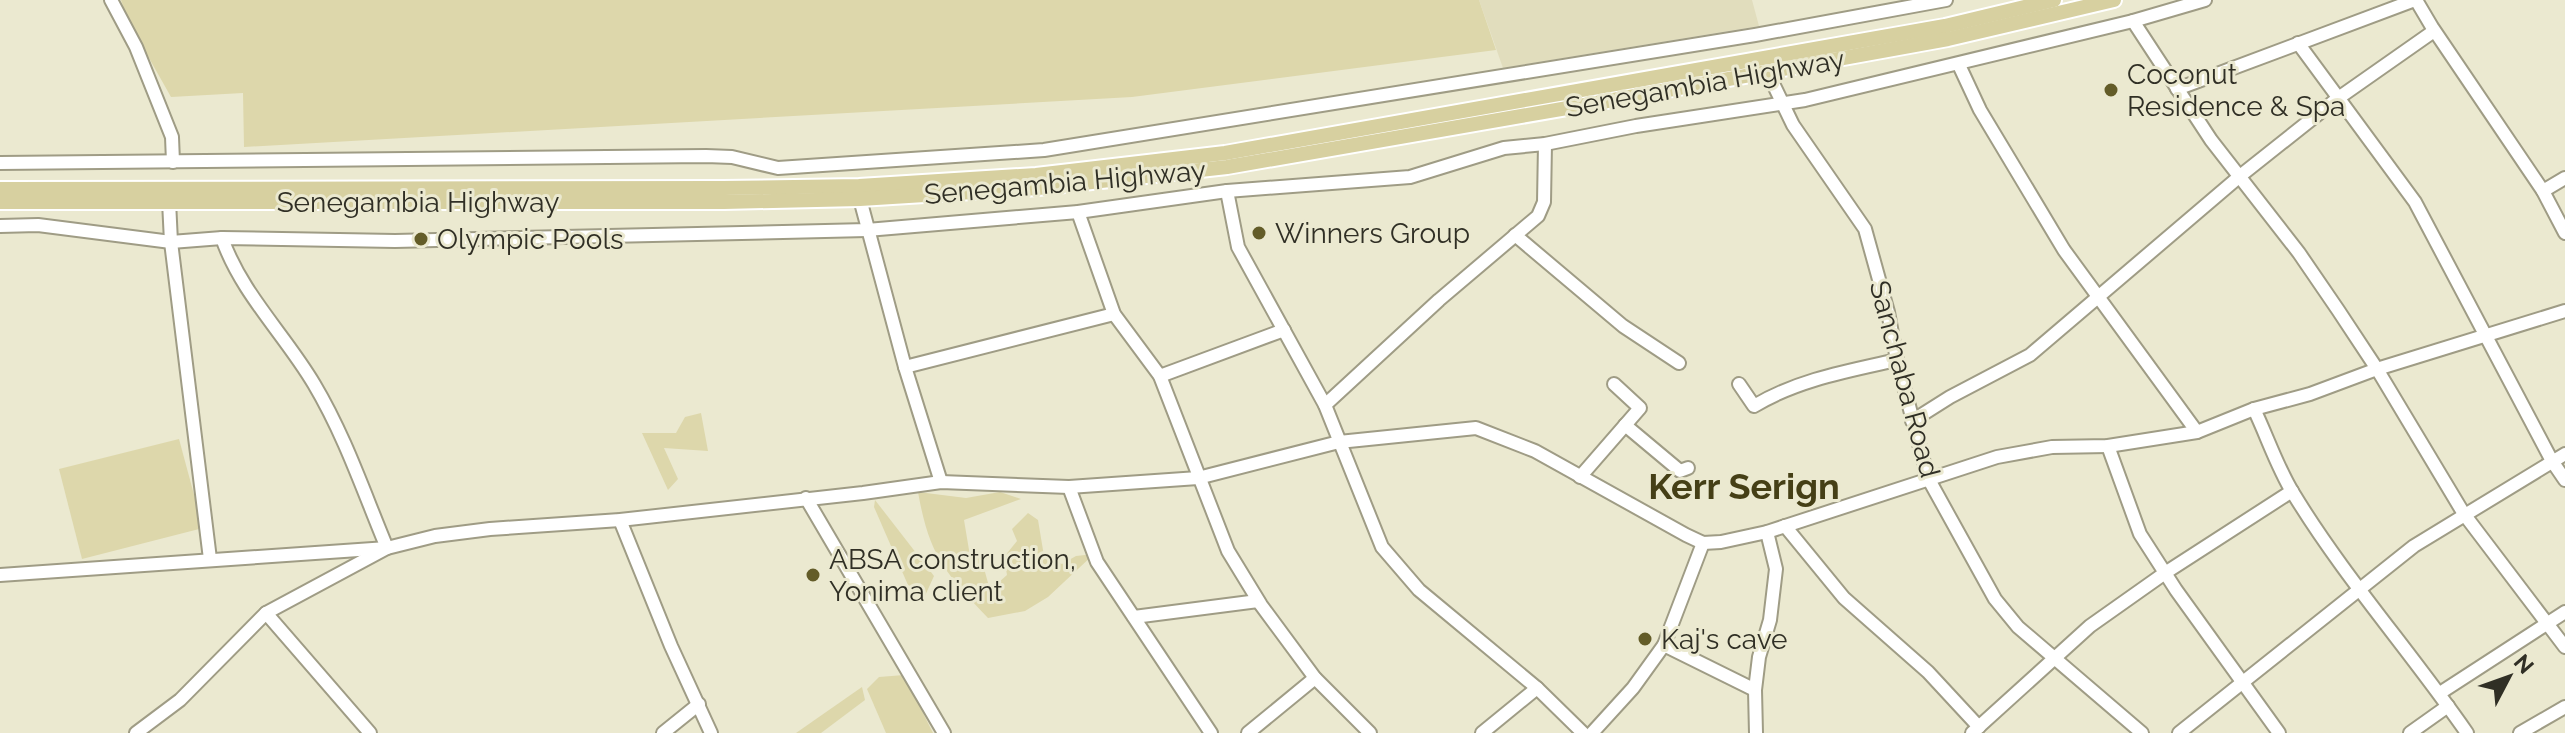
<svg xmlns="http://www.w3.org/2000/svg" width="2565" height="733" viewBox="0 0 2565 733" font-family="Raleway,sans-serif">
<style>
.built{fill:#e1ddbd}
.green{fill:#ddd7ab}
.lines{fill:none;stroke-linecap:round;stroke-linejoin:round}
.minor-casing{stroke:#9f9c85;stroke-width:16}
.major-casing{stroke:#fff;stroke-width:18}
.minor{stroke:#fff;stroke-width:12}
.major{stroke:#d7d0a0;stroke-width:14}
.poi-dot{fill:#635c28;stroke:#ebe9d0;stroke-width:3}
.labels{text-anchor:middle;stroke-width:6;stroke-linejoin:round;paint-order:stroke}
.poi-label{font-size:28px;fill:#302f25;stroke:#ebe9d0;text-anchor:start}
.street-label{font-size:28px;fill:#302f25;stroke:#ebe9d0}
.district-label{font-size:36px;font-weight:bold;fill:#453f16;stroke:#ebe9d0}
</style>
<rect width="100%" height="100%" fill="#ebe9d0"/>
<polygon class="built" points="1479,0 1752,0 1759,26 1503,68"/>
<g class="green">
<polygon points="121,0 1479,0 1496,50 1132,97 244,147 243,93 171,97 127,19"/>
<polygon points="701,413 708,451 664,448 678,479 668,490 642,433 676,433 685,417"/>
<polygon points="179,439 203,528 82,559 59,469"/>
<path d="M918 492 966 498 1000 492 1021 499 964 520 970 556 980 554 990 590 1007 575 1004 557 1017 541 1012 529 1028 513 1038 520 1044 556 1062 564 1076 556 1094 554 1048 597 1025 611 988 618C945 573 929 555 918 492Z"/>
<polygon points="875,500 934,576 924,598 908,585 874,507"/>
<polygon points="904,675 933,733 886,733 867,689 879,677"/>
<polygon points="862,687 865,700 821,733 796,733"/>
</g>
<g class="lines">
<defs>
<g id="minor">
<polyline points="111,0 136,47 172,137 173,162"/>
<polyline points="2416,0 2432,27 2543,191 2565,233"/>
<polyline points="2133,21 2211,140 2299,253 2338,310 2377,369 2464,514 2565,647"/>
<polyline points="2298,43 2415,202 2552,461 2565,480"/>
<polyline points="1959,65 1980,110 2064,250 2197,432"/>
<polyline points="1767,71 1793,125 1865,229 1888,312 1897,360 1928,478 1995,599 2018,627 2142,733"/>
<polyline points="2177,89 2415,0"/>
<polyline points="0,163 706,156 732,157 778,168 1044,150 1755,35 1946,0"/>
<polyline points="1227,191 1238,247 1325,405 1382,547 1419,590 1537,688 1583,733"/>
<polyline points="2543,191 2565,178"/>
<polyline points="860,199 905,367 941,482"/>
<polyline points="169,201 171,242 210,559"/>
<polyline points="1078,212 1114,314 1160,376 1228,551 1261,605 1315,678 1370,733"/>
<polyline points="0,226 38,225 171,242 222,238 395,241 867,230 1078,212 1227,191 1410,177 1504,148 1545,144 1636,126 1805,100 2133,21 2205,0"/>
<polyline points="1515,235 1623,326 1679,363"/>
<polyline points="905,367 1114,314"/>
<polyline points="1160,376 1284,330"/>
<path d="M1739 384 1754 406C1797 380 1848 371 1897 360"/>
<polyline points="1325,405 1439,300 1538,216 1544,202 1545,144"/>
<path d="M2254 409C2267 436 2277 467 2293 493 2344 577 2411 652 2467 733"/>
<polyline points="1912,421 1950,397 2030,355 2240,176 2337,99 2434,31"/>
<polyline points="1625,425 1680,471 1688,468"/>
<polyline points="2108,446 2140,534 2176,590 2279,733"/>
<polyline points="1580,477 1640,408 1614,384"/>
<polyline points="1069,487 1097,562 1211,733"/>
<polyline points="806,498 944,733"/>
<polyline points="620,520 671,646 711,733"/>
<polyline points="1785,526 1844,598 1928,672 1979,727"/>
<polyline points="0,575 387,548 435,536 490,529 620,520 863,493 941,482 1069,487 1198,478 1339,442 1476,428 1535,451 1686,535 1703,543 1721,542 1767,532 1997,457 2052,447 2108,446 2197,432 2254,409 2310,394 2377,369 2565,311"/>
<polyline points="266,613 370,733"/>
<polyline points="1134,617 1258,601"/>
<polyline points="1664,645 1755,690"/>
<polyline points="2440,693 2565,612"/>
<path d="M136 733 180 700 266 613 387 548C364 493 345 436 314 384 285 335 241 293 222 238"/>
<polyline points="663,733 699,704"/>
<polyline points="1248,733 1315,678"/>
<polyline points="1482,733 1537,688"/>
<polyline points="1592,733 1633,688 1664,645 1703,543"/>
<polyline points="1756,733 1755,690 1759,657 1770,620 1776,569 1767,532"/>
<polyline points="1972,733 2090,626 2165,573 2292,491"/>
<polyline points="2179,733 2414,546 2565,454"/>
<polyline points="2410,733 2448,706"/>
<polyline points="2520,733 2565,707"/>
</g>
<g id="major">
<polyline points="0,189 723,188 859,186 1036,175 1225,153 1945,26 2054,0"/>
<polyline points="0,202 724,202 860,199 1038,188 1227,167 1602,102 1948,39 2114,0"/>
</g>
</defs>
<use href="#minor" class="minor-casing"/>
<use href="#major" class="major-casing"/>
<use href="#minor" class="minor"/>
<use href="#major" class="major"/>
</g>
<g class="poi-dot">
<circle cx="2111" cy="90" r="8"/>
<circle cx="1259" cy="233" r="8"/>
<circle cx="421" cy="239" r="8"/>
<circle cx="813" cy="575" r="8"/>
<circle cx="1645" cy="639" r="8"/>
</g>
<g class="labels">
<g class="poi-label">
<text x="2127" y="84">Coconut<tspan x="2127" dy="32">Residence &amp; Spa</tspan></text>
<text x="1275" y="243">Winners Group</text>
<text x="437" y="249">Olympic Pools</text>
<text x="829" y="569">ABSA construction,<tspan x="829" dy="32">Yonima client</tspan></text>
<text x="1661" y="649">Kaj's cave</text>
</g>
<g class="street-label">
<text transform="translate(1705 83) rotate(-10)" y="10">Senegambia Highway</text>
<text transform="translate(1065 182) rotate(-5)" y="10">Senegambia Highway</text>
<text x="418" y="212">Senegambia Highway</text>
<text transform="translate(1905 379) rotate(75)" y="10">Sanchaba Road</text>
</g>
<g class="district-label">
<text x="1744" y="499">Kerr Serign</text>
</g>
</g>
<g transform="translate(2509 677) rotate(49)" stroke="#ebe9d0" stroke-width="6" paint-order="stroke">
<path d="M0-6L14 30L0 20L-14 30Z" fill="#302f25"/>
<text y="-12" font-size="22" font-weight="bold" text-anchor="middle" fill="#302f25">N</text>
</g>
</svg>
